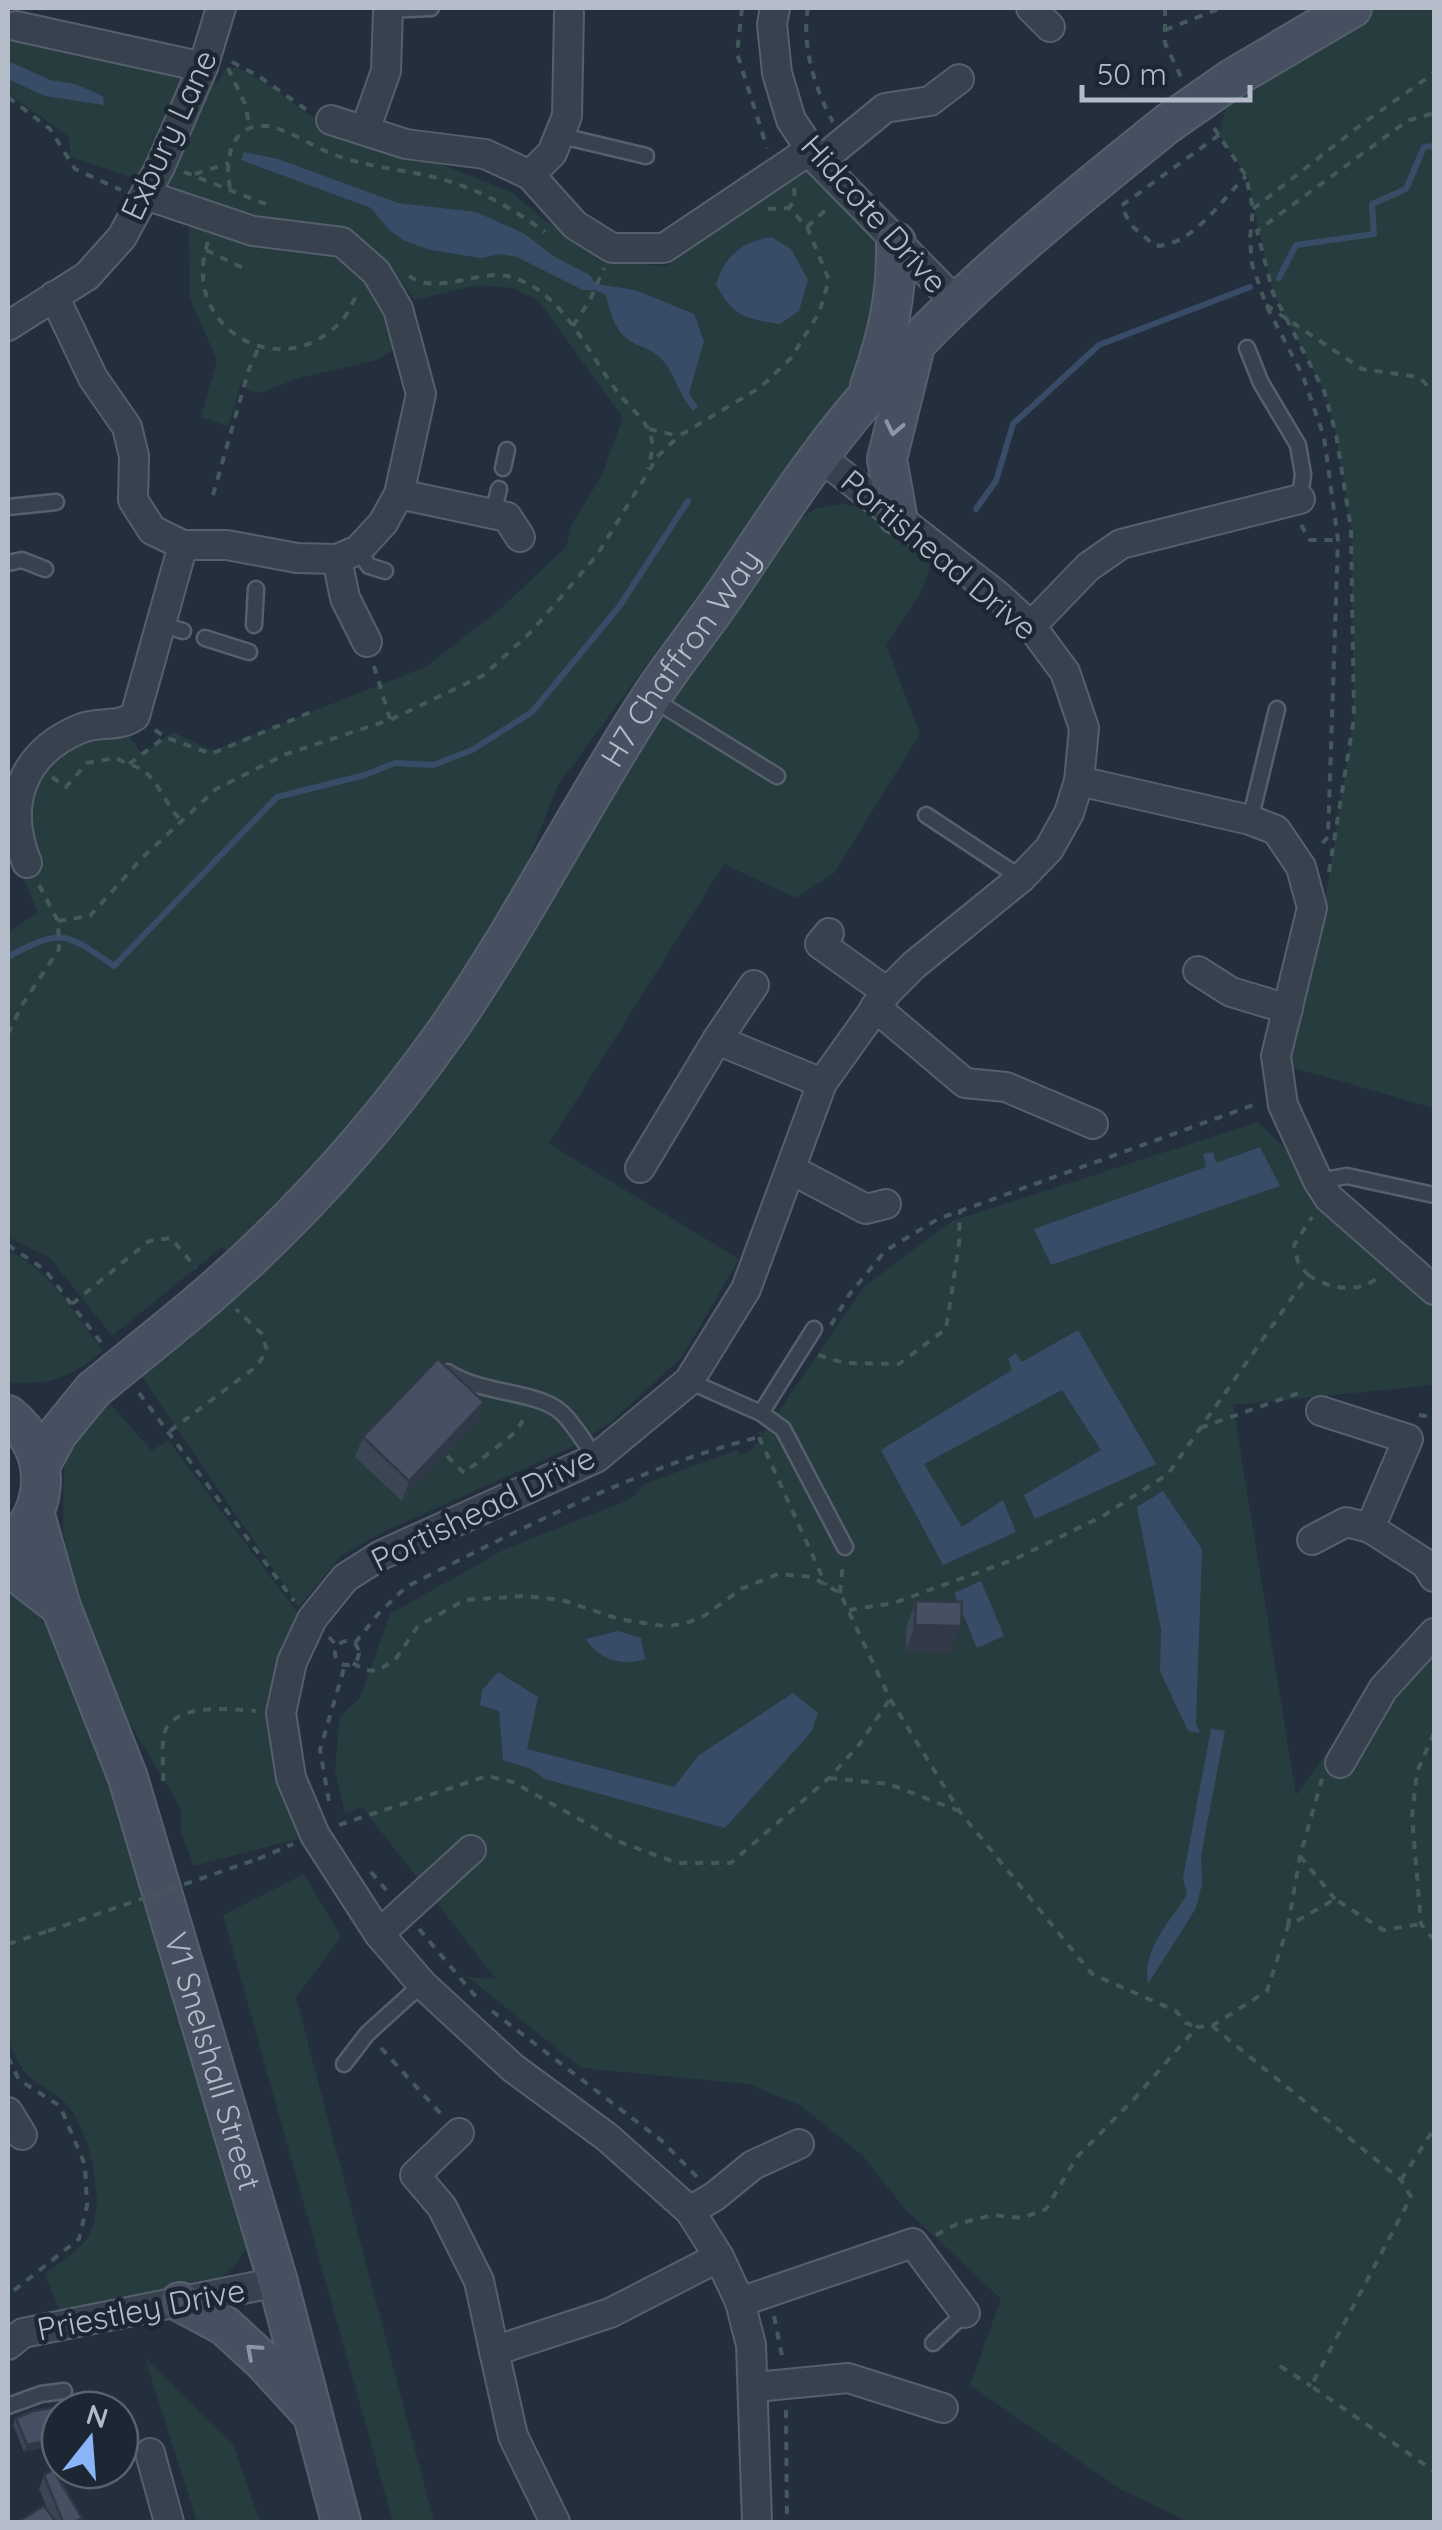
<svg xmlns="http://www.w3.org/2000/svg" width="1442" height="2530" viewBox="0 0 1442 2530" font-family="Quicksand,sans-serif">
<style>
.green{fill:#263c3f}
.water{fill:#394c67}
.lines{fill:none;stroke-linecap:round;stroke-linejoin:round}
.stream{stroke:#394c67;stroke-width:6}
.lane-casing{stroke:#565f6c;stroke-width:19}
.street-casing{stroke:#565f6c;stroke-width:32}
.secondary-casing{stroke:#565f6c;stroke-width:42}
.path{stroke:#44595c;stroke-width:4;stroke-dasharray:8 8;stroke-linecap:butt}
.lane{stroke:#38414e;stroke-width:14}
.street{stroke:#38414e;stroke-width:28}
.secondary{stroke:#465061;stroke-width:38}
.secondary-bridge-casing{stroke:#565f6c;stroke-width:42;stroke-linecap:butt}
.path-bridge{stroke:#44595c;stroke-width:4;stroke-dasharray:8 8;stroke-linecap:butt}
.secondary-bridge{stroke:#465061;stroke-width:38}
.wall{fill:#3b4654}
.shaded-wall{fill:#303945}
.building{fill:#455162;stroke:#303945;stroke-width:2.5}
.oneway{stroke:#8e96a5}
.labels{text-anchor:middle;stroke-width:9;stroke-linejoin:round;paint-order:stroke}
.street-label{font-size:32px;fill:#b4bcc9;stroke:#1d2633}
</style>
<rect width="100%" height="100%" fill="#242f3e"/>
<g class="green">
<polygon points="1352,8 1434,8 1434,1108 1291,1067 1294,1032 1310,984 1324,908 1354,718 1351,529 1336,434 1324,391 1273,293 1247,176 1219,135 1233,78"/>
<path d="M8 31 36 37 46 47 88 57 93 50 165 64 219 82 224 70 237 67 276 90 307 114 368 135 513 193 545 221 611 259 665 267 810 166 867 225 889 270 862 373 558 785 505 920 411 1063 282 1208 226 1251 222 1247 112 1336 50 1258 8 1237V932L38 913 23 878 44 863C39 855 33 845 31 835 22 799 46 751 83 742 97 738 114 738 129 736L142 754 173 732 212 751 425 667 497 612 566 547 572 524 602 475 623 418 539 301 513 288 477 285 415 300 379 253 341 231 235 213 71 157 68 136 8 93Z"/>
<polygon points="189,226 336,251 375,285 398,348 374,361 299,378 259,393 247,390 242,380 228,426 201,417 217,361 190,298"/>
<polygon points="842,504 868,508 934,557 920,594 886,645 920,734 834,873 796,898 724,864 549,1144 739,1259 682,1357 609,1424 570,1448 383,1532 341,1556 299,1607 141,1376 280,1250 524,937 682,688 788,528 816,508"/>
<polygon points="1258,1122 1434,1299 1434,1385 1233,1405 1296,1795 1371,1692 1434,1656 1434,2522 1189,2522 1120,2489 970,2385 1001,2299 905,2209 863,2156 800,2105 748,2084 581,2068 468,1977 496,1979 362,1807 345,1814 335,1770 340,1716 360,1698 390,1614 503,1550 631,1499 644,1484 737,1450 740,1455 752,1450 864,1287 952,1221"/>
<path d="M8 1251C49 1268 76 1316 103 1351 70 1378 50 1386 8 1382Z"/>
<polygon points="105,1398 152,1451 168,1440 303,1620 283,1678 305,1837 194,1866 181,1833 181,1808 125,1716 77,1596 63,1532 64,1456"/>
<path d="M8 1576 41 1600 89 1698 249 2243C240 2262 230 2273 211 2283L62 2316 45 2274C59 2263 82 2250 90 2233 106 2201 90 2134 69 2107 59 2094 44 2089 32 2079 20 2070 14 2053 8 2040Z"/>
<polygon points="304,1874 341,1937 296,1998 434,2522 393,2522 223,1915"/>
<polygon points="145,2358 233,2444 260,2522 197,2522"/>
</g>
<g class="water">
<polygon points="8,61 50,80 75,84 103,96 104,105 45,96 8,79"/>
<path d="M244 152 278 159 398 203 476 212 525 234 553 256 590 275 596 284 635 290 694 314 704 341 689 393 698 407 693 411C680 397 676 378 665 363 655 350 645 349 632 342 616 334 609 311 606 295L595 290H583L517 257 500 254 481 258 430 250 405 241 389 230 371 208 241 160Z"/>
<path d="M771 237 791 249 808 280 799 311 780 324C746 319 733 317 716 284 726 255 740 243 771 237Z"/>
<polygon points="1260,1147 1280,1186 1051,1265 1034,1229 1206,1167 1203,1154 1213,1152 1216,1163"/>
<polygon points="1078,1330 1156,1464 1035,1519 1024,1495 1101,1450 1062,1390 924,1464 962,1527 1003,1500 1016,1532 943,1565 881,1450 1012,1370 1008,1359 1015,1353 1022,1362"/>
<polygon points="1163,1491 1202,1549 1196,1723 1200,1733 1188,1731 1160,1671 1161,1629 1137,1507"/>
<polygon points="981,1581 1004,1636 977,1648 954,1593"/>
<path d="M618 1631 641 1638 645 1659C623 1667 599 1660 586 1639Z"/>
<polygon points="498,1672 538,1697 527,1749 674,1787 699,1755 793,1693 818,1713 812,1731 725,1828 545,1779 531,1769 503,1760 499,1711 480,1705 482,1690"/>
<path d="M1211 1729 1225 1731 1201 1855 1202 1884 1196 1908 1148 1984C1142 1948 1170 1923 1187 1894L1183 1878Z"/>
</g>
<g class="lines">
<g class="stream">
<polyline points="1279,278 1296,245 1374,234 1372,204 1406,189 1424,147 1434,146"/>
<polyline points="976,509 996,481 1013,424 1099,345 1250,287"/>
<path d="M8 957C61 928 65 932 114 966L277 797 365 775 395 763 433 765 472 750 532 712 619 607 688 501"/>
</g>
<defs>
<g id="lane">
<polyline points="387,10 431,8"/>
<polyline points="562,136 646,156"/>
<polyline points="1247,348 1261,383 1298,445 1303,474 1300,499"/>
<polyline points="503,468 507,450"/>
<polyline points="8,507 56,502"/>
<polyline points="493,514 499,489"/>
<polyline points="358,550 369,566 385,571"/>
<polyline points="8,563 22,560 45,569"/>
<polyline points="160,624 183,631"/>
<polyline points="254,625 256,589"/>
<polyline points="205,638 249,652"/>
<polyline points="651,698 777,776"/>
<polyline points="926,815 1021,878"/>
<polyline points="1250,820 1277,709"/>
<polyline points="1318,1181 1347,1176 1434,1195"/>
<path d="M448 1372C482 1395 537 1390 562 1413 575 1425 585 1444 596 1458"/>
<polyline points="689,1381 761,1413 783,1429 845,1547"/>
<polyline points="761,1413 814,1329"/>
<polyline points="344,2064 367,2034 422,1984"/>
<polyline points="933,2343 965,2313"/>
<polyline points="8,2406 41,2394 64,2391"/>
</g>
<g id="street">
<polyline points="775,8 772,24 777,73 791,120 819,162 956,302"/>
<polyline points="1031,8 1050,27"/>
<polyline points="569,13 567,116 552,153 530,175 575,225 612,248 664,248 810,150"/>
<polyline points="16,26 203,67"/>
<polyline points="331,120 406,144 485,154 530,175"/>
<polyline points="365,130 386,71 388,10"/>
<polyline points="819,162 885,108 930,101 959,79"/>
<polyline points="54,296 93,378 127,427 134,456 133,500 152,530 183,545 227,545 297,558 337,559 358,550 383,523 399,494 421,394 398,309 376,272 342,242 253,231 146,195"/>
<polyline points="8,326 87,276 122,237 160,167 203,67 221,8"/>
<polyline points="399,494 507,517 520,537"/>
<polyline points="337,559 345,598 367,642"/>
<polyline points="1031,626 1088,567 1121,544 1300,499"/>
<polyline points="1079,781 1250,820 1276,830 1301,867 1312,908 1276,1056 1283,1105 1318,1181 1329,1198 1434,1290"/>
<path d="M27 863C3 804 22 752 82 728 101 721 118 728 135 716L183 545"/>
<polyline points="829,933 820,944 887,992"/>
<polyline points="1198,971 1231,992 1288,1009"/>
<polyline points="875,1007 965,1083 1006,1087 1093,1124"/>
<polyline points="717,1040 754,985"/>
<polyline points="640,1168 717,1040 822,1083"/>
<polyline points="792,1170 866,1209 886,1204"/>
<polyline points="1321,1411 1408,1439 1370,1528 1426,1564 1434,1577"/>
<polyline points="1312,1540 1346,1522 1370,1528"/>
<polyline points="1340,1763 1383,1689 1434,1633"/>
<polyline points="379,1934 471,1850"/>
<polyline points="8,2112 22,2135"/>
<polyline points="459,2133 415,2175 442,2207 479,2281 494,2351 610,2313 719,2257"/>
<polyline points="690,2211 715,2196 753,2165 799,2144"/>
<polyline points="740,2302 913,2243 965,2313"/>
<polyline points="8,2345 23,2333 278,2282"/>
<polyline points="494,2351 513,2436 555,2522"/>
<polyline points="755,2387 848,2378 943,2408"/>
<polyline points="150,2453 169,2522"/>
<polyline points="757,2522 751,2345 740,2302 719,2257 690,2211 607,2137 513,2068 422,1984 379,1934 315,1835 291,1778 281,1713 292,1662 312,1619 345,1578 381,1555 596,1458 689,1381 746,1289 822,1083 887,992 914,965 1021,878 1049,849 1069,813 1079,781 1084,728 1065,672 1031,626 997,595 819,456"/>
</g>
<g id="secondary">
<polyline points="1233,78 1352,8"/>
<path d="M870 386C888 335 897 296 896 242"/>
<polyline points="897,515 887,459 913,354"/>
<path id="s1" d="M168 1329C275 1243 369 1141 448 1029 522 922 580 806 651 697 674 662 701 629 725 594 756 549 786 501 819 457 915 326 1042 225 1167 124"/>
<path d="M8 1415C53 1450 51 1511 8 1547"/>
<polyline points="41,1464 58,1433 93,1390"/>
<path id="s2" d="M35 1515 61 1607 128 1778 278 2282 341 2522"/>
<polyline points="8,1566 61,1607"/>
<polyline points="180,2302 225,2326 264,2362 308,2410"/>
</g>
</defs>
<use href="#lane" class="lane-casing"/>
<use href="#street" class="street-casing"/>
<use href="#secondary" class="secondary-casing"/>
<g class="path">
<polyline points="742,8 737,53 767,148"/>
<path d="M808 8C801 44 815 90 833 122"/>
<polyline points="1165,8 1165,43 1182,79"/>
<polyline points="1165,30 1221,8"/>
<polyline points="232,62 260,77 308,111"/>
<polyline points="228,68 245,104 250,128"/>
<polyline points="8,97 50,129 75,169 121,190"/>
<polyline points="1214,128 1246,176 1253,209 1250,239 1252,264 1266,305 1303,376 1324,437 1338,540 1328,837 1318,848"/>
<path d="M1219 135 1121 206 1131 225 1155 246C1193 246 1221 200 1246 176"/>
<polyline points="184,172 268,205"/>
<polyline points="195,174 229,163"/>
<path d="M230 188C226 168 227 137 250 128 273 118 309 145 330 153 371 170 416 169 457 184 488 194 519 213 545 232"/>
<polyline points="768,209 789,208"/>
<polyline points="1253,209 1362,124 1434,73"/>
<polyline points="807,227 830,206"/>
<path d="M208 242C178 328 283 388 343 319 349 312 353 301 358 293"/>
<polyline points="206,250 247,270"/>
<path d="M409 276C436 296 476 270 507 276 561 288 585 349 616 390 624 401 645 420 649 431 655 444 651 456 648 469"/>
<polyline points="1266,305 1362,369 1412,376 1423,381 1434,393"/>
<polyline points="573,326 590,300 604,268"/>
<polyline points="649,429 678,436"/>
<polyline points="213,495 249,369 259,347"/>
<polyline points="1301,525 1310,540 1338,540"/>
<polyline points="374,666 390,719"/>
<polyline points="155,730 165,737 211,754 311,712"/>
<polyline points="129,764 165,737"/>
<path d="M52 777 66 787 87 763 116 758C125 764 137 765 145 772 159 783 166 805 180 819"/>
<polyline points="1329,872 1354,718 1351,529 1336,434 1324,391 1273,293 1257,231 1407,121 1434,113"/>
<polyline points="58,921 90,916 142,858 216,789 286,754 390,720 484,675 531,632 597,555 658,456 679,436 761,387 791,358 819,313 829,280 807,227 789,208 795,199 794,188"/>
<polyline points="8,1034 22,1005 59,949 58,921 38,883"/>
<polyline points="8,1245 45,1270 103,1345"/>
<path d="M1308 1275C1330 1289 1361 1296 1381 1274"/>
<polyline points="72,1304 149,1241 171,1238 196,1268"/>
<polyline points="831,1325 849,1295 885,1251 938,1219 1259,1103"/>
<polyline points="818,1355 845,1363 899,1364 946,1329 959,1244 960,1211"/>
<polyline points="139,1393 294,1601"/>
<polyline points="1419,1415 1434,1417"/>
<polyline points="1200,1428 1304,1391"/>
<polyline points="170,1431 257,1366 267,1350 262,1334 236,1309"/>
<polyline points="759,1437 826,1585"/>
<polyline points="447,1456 464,1473 517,1431 526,1414"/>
<polyline points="840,1593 843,1562"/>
<polyline points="849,1610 894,1603 1015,1559 1103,1516 1168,1474 1308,1275 1298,1262 1294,1245 1312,1217"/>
<polyline points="329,1637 337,1646"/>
<circle cx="347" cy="1653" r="12"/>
<path d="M355 1643 379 1613 406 1587C519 1530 636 1468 759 1437L761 1433"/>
<polyline points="353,1663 364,1670 377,1671 395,1660 418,1626 465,1600 524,1596 562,1600 619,1619 664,1626 684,1624 704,1616 741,1589 778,1574 812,1577 840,1593 890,1699 960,1812 1092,1974 1176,2011 1186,2023 1197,2027"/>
<polyline points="1434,1733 1417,1772 1412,1816 1421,1924 1434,1940"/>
<polyline points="829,1778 889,1784 959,1811"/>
<path d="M163 1781C164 1767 161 1748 164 1734 173 1702 230 1709 256 1711"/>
<polyline points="329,1801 320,1750 345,1665"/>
<polyline points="339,1825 487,1776 513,1782 620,1842 677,1863 731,1863 829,1778 859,1745 890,1699"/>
<polyline points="1300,1856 1335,1899"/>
<polyline points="258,1859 293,1844"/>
<polyline points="371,1872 387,1891"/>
<polyline points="1288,1926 1300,1856 1322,1779"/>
<polyline points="419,1929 477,1998"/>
<polyline points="8,1944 48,1931"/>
<polyline points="492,2011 662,2141 698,2178"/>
<polyline points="1212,2026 1401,2180 1411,2197 1311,2386 1434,2471"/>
<polyline points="381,2048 442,2115"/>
<polyline points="8,2057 19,2080 60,2106 85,2165 87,2206 79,2239 8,2295"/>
<polyline points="1401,2180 1434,2129"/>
<polyline points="936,2235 957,2224 993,2215 1022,2218 1046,2209 1077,2157 1135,2098 1197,2027 1212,2026 1267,1991 1288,1926 1335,1899 1383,1930 1421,1924"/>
<polyline points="774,2316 783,2361"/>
<polyline points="1280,2366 1311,2386"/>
<polyline points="786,2410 787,2522"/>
</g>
<use href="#lane" class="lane"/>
<use href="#street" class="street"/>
<use href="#secondary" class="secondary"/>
<defs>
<g id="secondary-bridge">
<polyline points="1167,124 1233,78"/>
<polyline points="93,1390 168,1329"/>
</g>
</defs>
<use href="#secondary-bridge" class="secondary-bridge-casing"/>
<polyline class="path-bridge" points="48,1931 258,1859"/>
<use href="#secondary-bridge" class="secondary-bridge"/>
</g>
<g class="wall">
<polygon points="484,1402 476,1423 402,1501 355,1457 363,1437"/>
<polygon points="916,1601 951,1653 906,1652 906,1628"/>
<polygon points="70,2405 24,2452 13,2425 16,2418"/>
<polygon points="44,2475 80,2522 20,2522 21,2520 49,2513 39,2489"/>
</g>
<g class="shaded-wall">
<polygon points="484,1402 476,1423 402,1501 409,1481"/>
<polygon points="915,1625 961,1626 951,1653 906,1652"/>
<polygon points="60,2438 60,2444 24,2452 27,2445"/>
</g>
<g class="building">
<polygon points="438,1359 484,1402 409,1481 363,1437"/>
<polygon points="916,1601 962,1602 961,1626 915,1625"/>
<polygon points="70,2405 71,2410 60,2410 60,2438 27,2445 16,2418 33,2411"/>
<polygon points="53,2470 82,2518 74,2522 63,2522 44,2475"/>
<polygon points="44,2506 56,2522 23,2522 21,2520"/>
</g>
<defs><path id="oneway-chevron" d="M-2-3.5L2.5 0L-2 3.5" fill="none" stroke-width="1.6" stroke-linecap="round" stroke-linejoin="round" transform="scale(2.5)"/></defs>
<g class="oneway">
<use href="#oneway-chevron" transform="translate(894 428) rotate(102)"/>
<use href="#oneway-chevron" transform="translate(253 2351) rotate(-138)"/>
</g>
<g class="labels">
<g class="street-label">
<text transform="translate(169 135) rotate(-65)" y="11">Exbury Lane</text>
<text transform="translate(874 214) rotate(48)" y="11">Hidcote Drive</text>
<text transform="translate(939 555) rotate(40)" y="11">Portishead Drive</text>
<text dy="11" stroke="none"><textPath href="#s1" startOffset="850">H7 Chaffron Way</textPath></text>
<text transform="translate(483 1509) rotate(-26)" y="11">Portishead Drive</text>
<text dy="11" stroke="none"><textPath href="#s2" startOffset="575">V1 Snelshall Street</textPath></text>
<text transform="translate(141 2310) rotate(-11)" y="11">Priestley Drive</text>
</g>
</g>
<rect width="1442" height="2530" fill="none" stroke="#b4bcc9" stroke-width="20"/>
<g transform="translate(90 2440) rotate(17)"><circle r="48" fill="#1d2633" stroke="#59626f" stroke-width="2.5"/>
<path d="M0-8L18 38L0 25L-18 38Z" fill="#8ab4f8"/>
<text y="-15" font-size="28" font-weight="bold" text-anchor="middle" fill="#b4bcc9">N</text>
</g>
<path d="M1082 85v15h168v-15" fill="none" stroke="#b4bcc9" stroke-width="5"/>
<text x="1097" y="85" font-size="30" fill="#b4bcc9" stroke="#1d2633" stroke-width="8" paint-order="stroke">50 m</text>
</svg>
